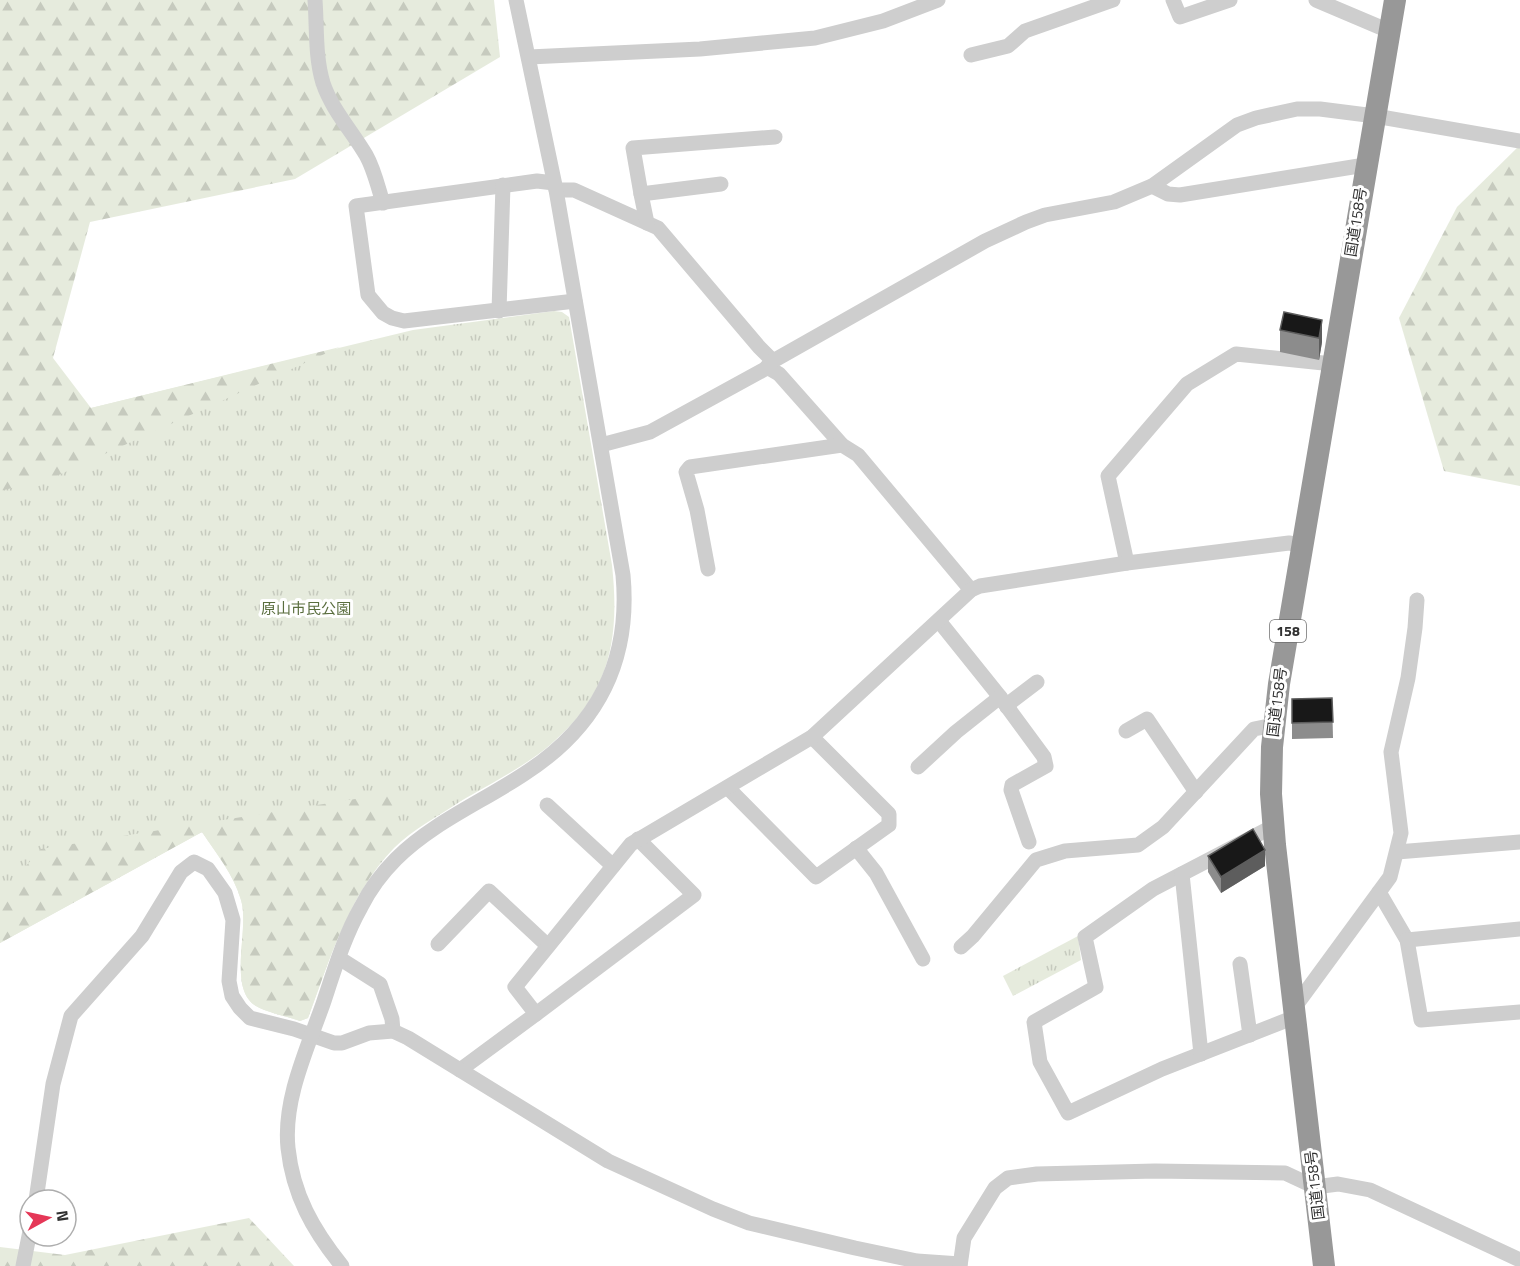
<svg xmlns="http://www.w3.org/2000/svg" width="1520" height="1266" viewBox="0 0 1520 1266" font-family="'Titillium Web','Noto Sans JP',sans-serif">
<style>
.grass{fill:url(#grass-tufts)}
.forest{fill:url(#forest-firs)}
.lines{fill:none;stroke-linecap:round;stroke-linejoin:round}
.minor{stroke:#cecece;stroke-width:15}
.highway{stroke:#989898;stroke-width:22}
.wall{fill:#8c8c8c}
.shaded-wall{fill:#5d5d5d}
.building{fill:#181818;stroke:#5d5d5d;stroke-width:1.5}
.labels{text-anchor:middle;stroke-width:6;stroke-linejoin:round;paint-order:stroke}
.shield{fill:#fff;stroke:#6f6f6f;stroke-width:1.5}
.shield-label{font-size:14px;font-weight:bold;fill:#313131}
.street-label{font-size:15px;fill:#313131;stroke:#fff}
.park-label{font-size:15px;fill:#5a6e3e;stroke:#fff}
</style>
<defs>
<pattern id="grass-tufts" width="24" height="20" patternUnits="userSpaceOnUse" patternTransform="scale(1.5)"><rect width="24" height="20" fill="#e6ebdd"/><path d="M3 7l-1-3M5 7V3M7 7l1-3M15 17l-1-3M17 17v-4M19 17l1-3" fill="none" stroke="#c6cabe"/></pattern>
<pattern id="forest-firs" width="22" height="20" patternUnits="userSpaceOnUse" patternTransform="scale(1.5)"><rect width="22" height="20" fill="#e6ebdd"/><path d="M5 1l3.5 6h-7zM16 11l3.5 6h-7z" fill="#c6cabe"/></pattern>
</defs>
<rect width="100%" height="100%" fill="#fff"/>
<g class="grass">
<path d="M554 311 562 312 569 317 612 565C620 640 610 694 550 745 527 765 488 785 461 801 439 816 413 829 394 848 349 895 330 958 308 1018L300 1021C287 1016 268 1013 256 1006 227 988 250 929 241 900 234 875 216 853 202 832L0 943V426L91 408 413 330Z"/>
<polygon points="1078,936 1081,960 1013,996 1003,976"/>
</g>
<g class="forest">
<polygon points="0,0 494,0 500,57 295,179 90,222 53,358 91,408 340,347 52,478 0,491"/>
<polygon points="1520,145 1520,486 1444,471 1399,318 1457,207"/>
<path d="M393 793 395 839 355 900 333 949 308 1018 300 1021C287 1016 268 1013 256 1006 227 988 250 929 241 900 234 875 216 853 202 832L0 943V888L10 884 41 849Z"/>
<polygon points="249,1218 294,1266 0,1266 0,1247 65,1255"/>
</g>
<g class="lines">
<g class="minor">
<path d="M315 0C317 27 315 57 323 83 332 110 352 131 366 155 374 169 378 187 383 203"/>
<polyline points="1173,0 1180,17 1230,0"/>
<polyline points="1316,0 1389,31"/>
<polyline points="971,55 1008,46 1025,31 1113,0"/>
<polyline points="529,57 700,49 815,38 883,21 938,0"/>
<polyline points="554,183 537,181 356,206 368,295 383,313 392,318 404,321 575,301"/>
<polyline points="1152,186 1168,194 1180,195 1365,165"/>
<polyline points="556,190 574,190 658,228 759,347 773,361"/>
<polyline points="641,194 633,148 775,137"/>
<polyline points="647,223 641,194 721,184"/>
<polyline points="499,311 503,185"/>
<polyline points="767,367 779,374 842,445 858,455 971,590"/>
<polyline points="601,445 650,432 765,369 773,361 985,241 1026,222 1045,215 1114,202 1152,186 1237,125 1256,118 1297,109 1320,109 1375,116 1520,141"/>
<polyline points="1127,563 1108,476 1187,384 1236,354 1333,364"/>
<polyline points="708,569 697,510 686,472 690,467 842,445"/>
<polyline points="939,621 1000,697 1044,757 1046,766 1012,785 1011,790 1029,842"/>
<polyline points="1007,707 1012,701 1037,682"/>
<polyline points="1126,731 1147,719 1196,792"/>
<polyline points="918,767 956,732 1000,697"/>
<polyline points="728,788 816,877 889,825 889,814 812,737"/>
<polyline points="547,805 613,866"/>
<polyline points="1274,826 1153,889 1085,937 1096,987 1034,1022 1040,1062 1068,1113 1162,1069 1295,1017"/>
<polyline points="856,848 876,873 923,959"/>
<polyline points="1397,852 1520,842"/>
<polyline points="1182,874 1201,1054"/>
<polyline points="1379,892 1407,940 1421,1020 1520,1012"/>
<polyline points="1407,940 1520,929"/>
<polyline points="438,944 489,891 548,946"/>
<polyline points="961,947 973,936 1036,860 1065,851 1138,845 1163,827 1254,729 1274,725"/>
<polyline points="339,958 380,984 392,1019 393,1031"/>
<polyline points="1240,964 1250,1035"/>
<polyline points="1294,1008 1390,877 1401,833 1391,752 1408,678 1415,628 1417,600"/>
<polyline points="536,1014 694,895 638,839"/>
<polyline points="460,1070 536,1014 515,987 631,844 812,737 971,590 980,586 1127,563 1289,543 1301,545"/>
<polyline points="36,1200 53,1084 71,1016 142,936 181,872 194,862 208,869 225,893 233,920 229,981 232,996 240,1008 250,1018 294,1029 334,1043 342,1043 369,1033 393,1031 408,1038 608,1161 713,1209 749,1223 855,1248 917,1261 960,1264"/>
<polyline points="23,1266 30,1231"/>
<path d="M342 1266C313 1230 293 1195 288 1148 283 1100 307 1049 323 1004 334 971 344 937 361 907 370 889 382 873 396 859 432 823 482 802 524 774 597 727 631 662 623 575L556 190 516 0"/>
<polyline points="960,1266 964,1238 995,1188 1008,1178 1037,1174 1155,1171 1285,1173 1315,1187 1338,1184 1370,1190 1520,1260"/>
</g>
<polyline class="highway" points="1324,1266 1275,845 1271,794 1272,747 1279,684 1395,0"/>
</g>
<g class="wall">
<polygon points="1322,320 1322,342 1319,360 1280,352 1280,330"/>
<polygon points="1332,698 1333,738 1292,739 1292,699"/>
<polygon points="1208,856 1265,866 1221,893 1208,872"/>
</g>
<g class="shaded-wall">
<polygon points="1322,320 1322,342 1319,360 1319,338"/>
<polygon points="1265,850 1265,866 1221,893 1221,877"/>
</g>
<g class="building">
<polygon points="1284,312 1322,320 1319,338 1280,330"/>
<polygon points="1332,698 1333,722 1292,723 1292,699"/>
<polygon points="1253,829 1265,850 1221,877 1208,856"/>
</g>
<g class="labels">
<rect class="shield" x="1270" y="620" width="36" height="22" rx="4.5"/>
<g class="shield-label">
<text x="1288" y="636">158</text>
</g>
<g class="street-label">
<text transform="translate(1356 222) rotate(-81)" y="5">国道158号</text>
<text transform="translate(1277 702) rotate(-83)" y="5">国道158号</text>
<text transform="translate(1315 1185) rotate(-97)" y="5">国道158号</text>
</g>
<g class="park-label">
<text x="306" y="614">原山市民公園</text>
</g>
</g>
<g transform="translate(48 1218) rotate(82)"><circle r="28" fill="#ffffff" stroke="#adadad" stroke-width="1.5"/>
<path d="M0-4.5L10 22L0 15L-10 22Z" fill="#e53757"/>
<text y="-9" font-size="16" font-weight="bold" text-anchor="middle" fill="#313131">N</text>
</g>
</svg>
